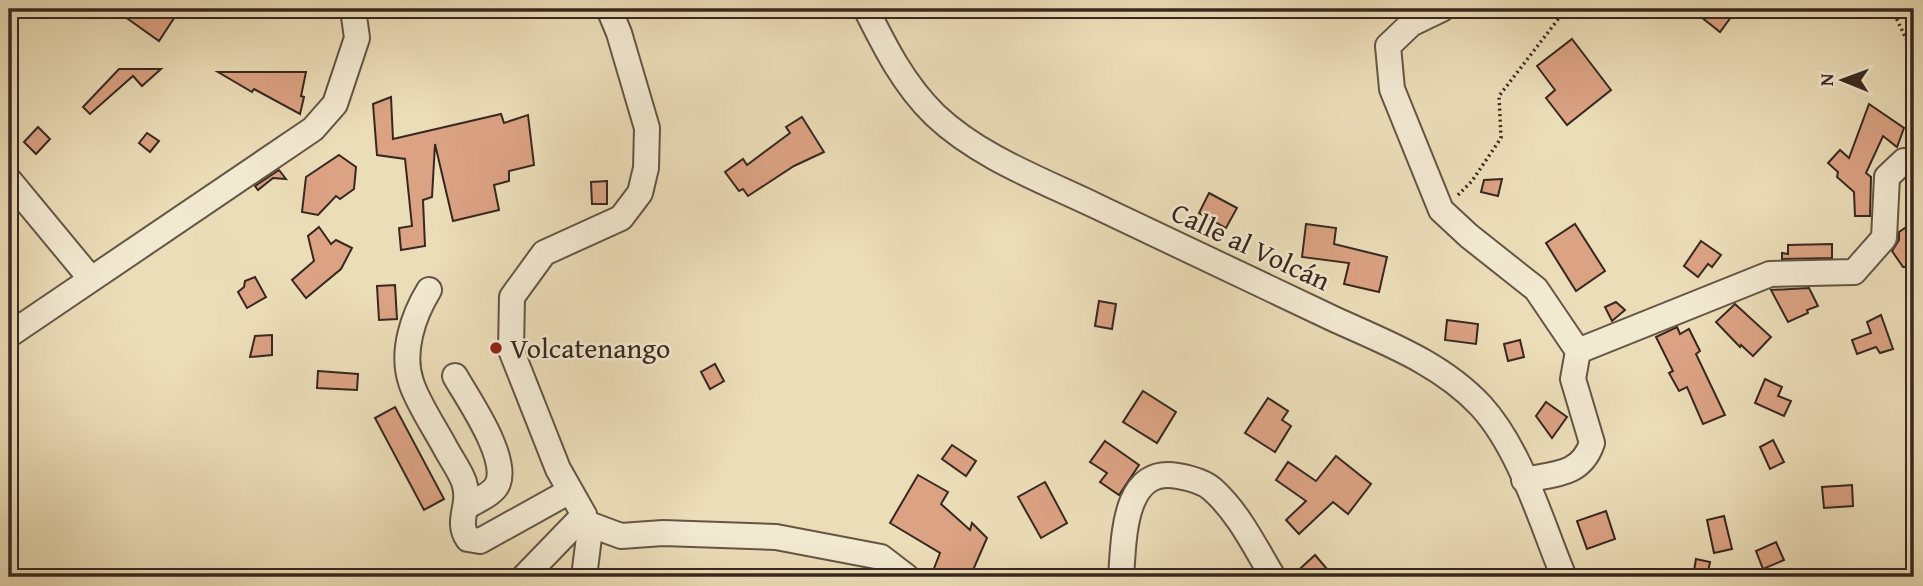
<svg xmlns="http://www.w3.org/2000/svg" width="1923" height="586" viewBox="0 0 1923 586" font-family="'Gentium Book Plus',serif">
<style>
.building{fill:#dba283;stroke:#37281f;stroke-width:2}
.lines{fill:none;stroke-linecap:round;stroke-linejoin:round}
.minor-casing{stroke:#645545;stroke-width:28}
.path{stroke:#37281f;stroke-width:3.5;stroke-dasharray:2 3.5;stroke-linecap:butt}
.minor{stroke:#f2e9d1;stroke-width:24}
.poi-dot{fill:#8f2418;stroke:#f2e9d1;stroke-width:2.5}
.labels{text-anchor:middle;stroke-width:5;stroke-linejoin:round;paint-order:stroke}
.street-label{font-size:28px;fill:#37281f;stroke:#f2e9d1}
.poi-label{font-size:28px;fill:#37281f;stroke:#f2e9d1;text-anchor:start}
</style>
<rect width="100%" height="100%" fill="#ebddb8"/>
<filter id="stains"><feTurbulence type="fractalNoise" baseFrequency=".00286" numOctaves="4"/><feColorMatrix values="0 0 0 0 .2 0 0 0 0 .09 0 0 0 0 .02 0 0 0 .5 -.17"/></filter>
<radialGradient id="worn" r=".72"><stop offset=".6" stop-color="#630" stop-opacity="0"/><stop offset="1" stop-color="#630" stop-opacity=".3"/></radialGradient>
<g class="building">
<polygon points="114,9 167,9 176,15 159,41"/>
<polygon points="1691,9 1737,9 1720,32"/>
<polygon points="1572,39 1611,90 1567,125 1546,98 1555,90 1537,66"/>
<polygon points="119,69 161,69 142,86 133,76 90,114 83,107"/>
<polygon points="218,72 306,72 301,96 304,97 300,114 254,89 252,92"/>
<polygon points="391,97 393,139 501,114 504,123 528,115 534,165 509,171 509,181 494,185 499,210 453,221 435,144 432,197 423,200 425,246 401,250 399,228 412,226 405,159 377,155 373,104"/>
<polygon points="1869,104 1904,128 1897,147 1883,136 1866,173 1871,177 1870,216 1855,216 1854,192 1837,177 1838,172 1828,163 1840,150 1849,158"/>
<polygon points="802,117 824,152 794,166 748,196 743,189 739,191 725,172 743,159 747,165 790,133 786,127"/>
<polygon points="38,127 50,139 36,154 24,142"/>
<polygon points="147,133 159,141 150,152 139,143"/>
<polygon points="339,155 356,167 354,189 340,199 336,196 318,215 302,212 306,177"/>
<polygon points="279,170 286,179 273,178 258,190 255,186"/>
<polygon points="1502,179 1498,196 1481,192 1484,180"/>
<polygon points="607,181 607,204 592,204 591,182"/>
<polygon points="1209,193 1237,208 1226,228 1199,213"/>
<polygon points="1306,224 1336,228 1334,244 1387,257 1379,292 1344,284 1349,263 1302,257"/>
<polygon points="1575,224 1605,271 1576,291 1546,243"/>
<polygon points="319,227 331,244 336,240 352,248 341,269 306,298 292,280 314,261 308,236"/>
<polygon points="1905,228 1914,243 1914,267 1903,267 1892,251 1899,240 1899,232"/>
<polygon points="1701,241 1721,255 1712,267 1708,264 1698,277 1684,266"/>
<polygon points="1832,244 1832,258 1782,259 1782,253 1788,254 1788,245"/>
<polygon points="255,277 266,297 247,308 238,292 244,287 245,281"/>
<polygon points="395,285 397,319 379,320 377,286"/>
<polygon points="1809,288 1818,306 1807,310 1808,313 1788,322 1771,290"/>
<polygon points="1099,301 1116,304 1112,329 1095,326"/>
<polygon points="1616,302 1625,310 1612,321 1605,307"/>
<polygon points="1735,304 1771,337 1753,356 1741,345 1740,347 1716,322"/>
<polygon points="1881,315 1893,349 1880,353 1876,347 1857,354 1852,340 1871,333 1867,322"/>
<polygon points="1447,320 1478,324 1476,344 1445,340"/>
<polygon points="1677,327 1680,334 1689,329 1700,351 1696,354 1725,415 1703,424 1687,387 1679,391 1669,373 1673,371 1656,337"/>
<polygon points="272,335 272,355 250,357 255,336"/>
<polygon points="1520,340 1524,357 1508,361 1504,344"/>
<polygon points="715,364 724,381 710,389 701,372"/>
<polygon points="318,371 358,374 357,390 317,388"/>
<polygon points="1765,379 1782,387 1778,396 1791,401 1784,416 1755,403"/>
<polygon points="1143,391 1176,412 1157,443 1123,422"/>
<polygon points="1268,398 1288,411 1282,420 1291,426 1275,452 1245,433"/>
<polygon points="1546,402 1567,417 1552,438 1536,416"/>
<polygon points="395,407 444,499 424,510 375,418"/>
<polygon points="1773,440 1784,462 1770,469 1760,447"/>
<polygon points="1105,441 1139,465 1119,495 1100,482 1107,473 1090,462"/>
<polygon points="952,445 976,461 966,476 942,459"/>
<polygon points="1336,456 1371,484 1348,514 1333,502 1299,534 1286,520 1306,501 1276,480 1288,462 1316,481"/>
<polygon points="918,475 948,492 941,504 970,530 972,523 987,538 970,577 939,577 933,571 940,553 890,523"/>
<polygon points="1045,482 1067,523 1041,538 1018,497"/>
<polygon points="1852,485 1853,506 1824,508 1822,487"/>
<polygon points="1606,511 1615,539 1587,549 1577,521"/>
<polygon points="1724,516 1732,549 1714,553 1707,520"/>
<polygon points="1776,542 1784,560 1763,569 1756,551"/>
<polygon points="1315,555 1327,569 1318,577 1291,577"/>
<polygon points="1696,559 1710,562 1707,577 1693,577"/>
</g>
<g class="lines">
<defs>
<g id="minor">
<path d="M866 9C885 47 904 85 935 115 979 157 1042 180 1096 206 1176 244 1256 282 1336 320 1387 343 1442 364 1481 406 1521 450 1541 522 1564 577"/>
<polyline points="1442,9 1411,24 1388,46 1392,89 1441,210 1469,236 1536,289 1578,351"/>
<polyline points="9,180 91,279"/>
<path d="M429 290C413 316 401 352 411 382 417 402 436 430 446 449 452 460 460 471 464 482 472 506 455 520 468 539L480 541 570 491"/>
<polyline points="9,335 313,129 335,104 357,38 353,9"/>
<path d="M455 376C468 399 508 456 498 483 494 494 477 500 468 506"/>
<path d="M1524 480C1553 474 1581 476 1592 443L1573 379 1578 351 1770 274 1854 272 1884 238 1887 177 1904 161H1914"/>
<polyline points="586,523 621,536 663,533 776,537 881,557 907,577"/>
<polyline points="524,577 584,515"/>
<polyline points="584,577 589,537 584,515 558,469 511,350 512,297 544,253 621,218 640,193 646,168 647,128 619,33 609,9"/>
<path d="M1121 577C1124 542 1122 465 1178 476 1189 478 1203 481 1212 489 1239 513 1255 547 1273 577"/>
</g>
</defs>
<use href="#minor" class="minor-casing"/>
<g class="path">
<polyline points="1892,9 1910,47 1914,46"/>
<polyline points="1458,195 1472,181 1501,138 1499,96 1566,9"/>
</g>
<use href="#minor" class="minor"/>
</g>
<circle class="poi-dot" cx="496" cy="348" r="7"/>
<g class="labels">
<g class="street-label">
<text transform="translate(1251 246) rotate(25)" y="10">Calle al Volcán</text>
</g>
<g class="poi-label">
<text x="510" y="358">Volcatenango</text>
</g>
</g>
<rect width="1923" height="586" fill="none" stroke="#ebddb8" stroke-width="35"/>
<rect x="10" y="10" width="1902" height="565" fill="none" stroke="#37281f" stroke-width="3.5"/>
<rect x="18" y="18" width="1888" height="551" fill="none" stroke="#37281f" stroke-width="2"/>
<g transform="translate(1843 80) rotate(271)" stroke="#f2e9d1" stroke-width="5" paint-order="stroke">
<path d="M0-5L12 26L0 18L-12 26Z" fill="#37281f"/>
<text y="-10" font-size="19" font-weight="bold" text-anchor="middle" fill="#37281f">N</text>
</g>
<rect width="100%" height="100%" filter="url(#stains)"/>
<rect width="100%" height="100%" fill="url(#worn)"/>
</svg>
